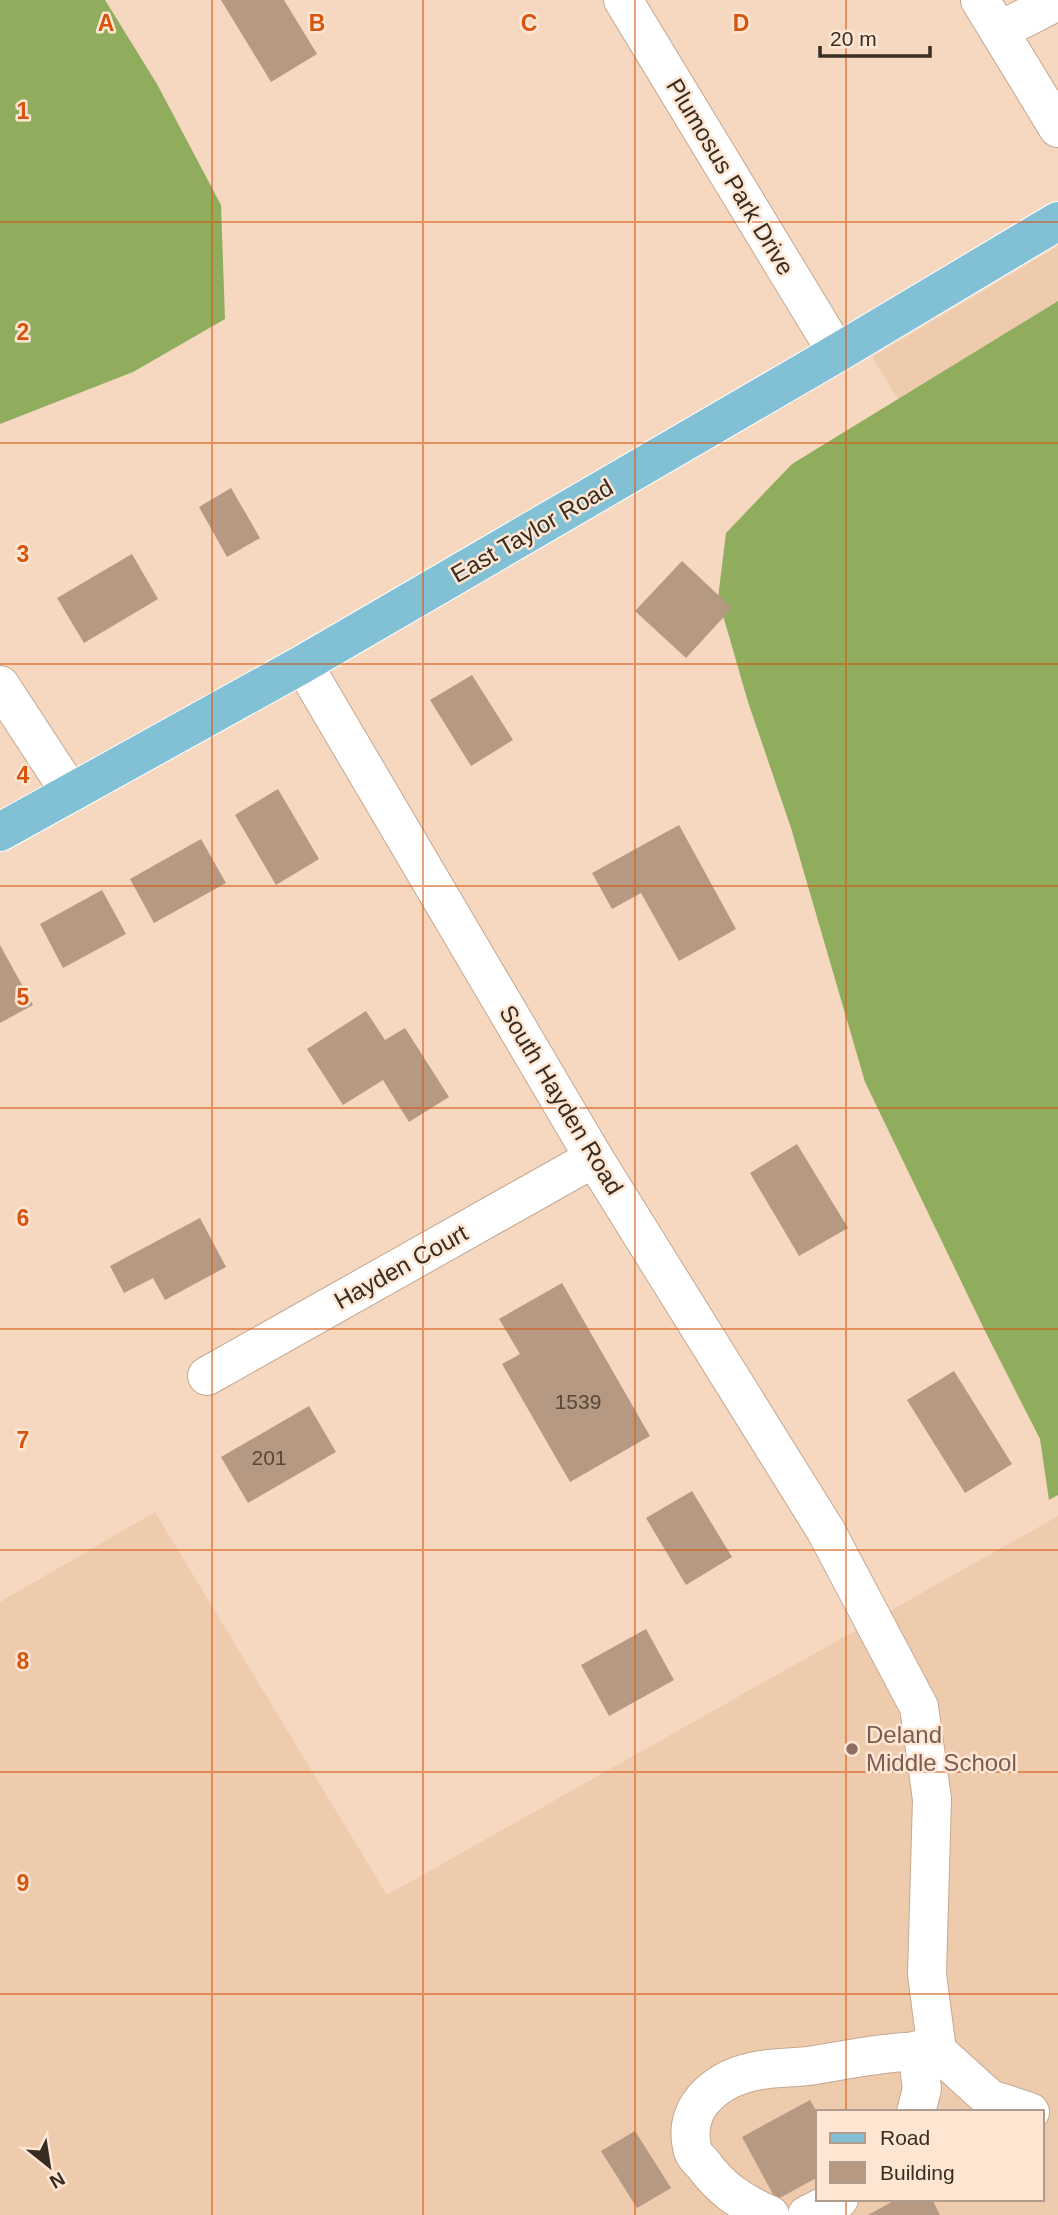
<svg xmlns="http://www.w3.org/2000/svg" width="1058" height="2215" viewBox="0 0 1058 2215" font-family="Arial,sans-serif">
<style>
.built{fill:#efcbae;fill-rule:evenodd}
.forest{fill:#90ad5e}
.building{fill:#b59982}
.lines{fill:none;stroke-linecap:round;stroke-linejoin:round}
.minor-casing{stroke:#c4a891;stroke-width:40}
.major-casing{stroke:#fff;stroke-width:40}
.minor{stroke:#fff;stroke-width:38}
.major{stroke:#82c0d6;stroke-width:38}
.grid{fill:none;stroke:#d6550e;stroke-width:2;stroke-opacity:0.55}
.education-dot{fill:#8d6e63;stroke:#fee6d3;stroke-width:2.5}
.labels{text-anchor:middle;stroke-width:5;stroke-linejoin:round;paint-order:stroke}
.number-label{font-size:21px;fill:#57483b}
.street-label{font-size:24px;fill:#382d23;stroke:#fee6d3}
.education-label{font-size:24px;fill:#785e54;stroke:#fee6d3;text-anchor:start}
.grid-label{font-size:23px;text-anchor:middle;font-weight:bold;fill:#d6550e;stroke:#fee6d3;stroke-width:5;stroke-linejoin:round;paint-order:stroke}
</style>
<rect width="100%" height="100%" fill="#f6d8c0"/>
<g class="built">
<polygon points="1058,246 1058,301 898,399 872,357"/>
<path d="M155 1512 387 1895 1058 1516V2215H0V1602ZM818 2112H1042V2199H818Z"/>
</g>
<g class="forest">
<polygon points="0,0 105,0 157,84 221,205 225,319 133,372 0,424"/>
<polygon points="1058,301 1058,1495 1049,1500 1040,1439 986,1333 865,1082 791,828 748,702 718,598 726,533 792,464"/>
</g>
<g class="building">
<polygon points="221,0 284,0 317,54 271,82"/>
<polygon points="231,488 260,538 227,557 199,507"/>
<polygon points="132,554 158,599 84,643 57,598"/>
<polygon points="682,561 732,608 686,658 635,611"/>
<polygon points="472,675 513,740 471,766 430,700"/>
<polygon points="278,789 319,859 276,885 235,815"/>
<polygon points="679,825 736,929 679,961 641,893 612,909 592,873"/>
<polygon points="201,839 226,883 154,923 130,879"/>
<polygon points="102,890 126,934 63,968 40,924"/>
<polygon points="0,945 33,1005 0,1023"/>
<polygon points="366,1011 385,1040 405,1028 449,1097 409,1122 383,1080 343,1105 307,1049"/>
<polygon points="797,1144 848,1228 799,1256 750,1173"/>
<polygon points="200,1218 226,1267 165,1300 153,1278 124,1293 110,1266"/>
<polygon points="562,1283 650,1436 570,1482 502,1364 520,1354 499,1319"/>
<polygon points="954,1371 1012,1464 965,1493 907,1400"/>
<polygon points="309,1406 336,1452 248,1503 221,1457"/>
<polygon points="692,1491 732,1557 686,1585 646,1518"/>
<polygon points="646,1629 674,1680 609,1716 581,1665"/>
<polygon points="810,2100 818,2114 818,2177 776,2200 742,2137"/>
<polygon points="635,2131 671,2188 637,2208 601,2151"/>
<polygon points="897,2199 932,2199 940,2215 868,2215"/>
</g>
<g class="lines">
<defs>
<g id="minor">
<polyline points="623,0 837,353"/>
<polyline points="980,0 1058,128"/>
<polyline points="999,31 1058,1"/>
<polyline points="303,664 594,1158 826,1531 919,1707 932,1799 927,1974 937,2051 990,2099 1030,2112"/>
<polyline points="0,685 70,792"/>
<polyline points="207,1376 594,1158"/>
<polyline points="916,2112 922,2089 917,2050"/>
<path d="M770 2215C742 2203 721 2189 703 2164 698 2159 693 2154 692 2147 682 2103 722 2076 761 2070 779 2067 797 2068 815 2065 855 2058 896 2050 937 2051"/>
<polyline points="807,2215 839,2199"/>
</g>
<polyline id="major" points="0,832 303,664 837,353 1058,221"/>
</defs>
<use href="#minor" class="minor-casing"/>
<use href="#major" class="major-casing"/>
<use href="#minor" class="minor"/>
<use href="#major" class="major"/>
</g>
<path class="grid" d="M212 0V2215M423 0V2215M635 0V2215M846 0V2112M0 222H1058M0 443H1058M0 664H1058M0 886H1058M0 1108H1058M0 1329H1058M0 1550H1058M0 1772H1058M0 1994H1058M846 2199V2215"/>
<circle class="education-dot" cx="852" cy="1749" r="7"/>
<g class="labels">
<g class="number-label">
<text x="578" y="1409">1539</text>
<text x="269" y="1465">201</text>
</g>
<g class="street-label">
<text transform="translate(730 177) rotate(59)" y="8">Plumosus Park Drive</text>
<text transform="translate(532 531) rotate(-30)" y="8">East Taylor Road</text>
<text transform="translate(561 1100) rotate(59)" y="8">South Hayden Road</text>
<text transform="translate(401 1267) rotate(-29)" y="8">Hayden Court</text>
</g>
<g class="education-label">
<text x="866" y="1743">Deland<tspan x="866" dy="28">Middle School</tspan></text>
</g>
</g>
<g class="grid-label">
<text x="106" y="31">A</text>
<text x="317" y="31">B</text>
<text x="529" y="31">C</text>
<text x="741" y="31">D</text>
<text x="23" y="119">1</text>
<text x="23" y="340">2</text>
<text x="23" y="562">3</text>
<text x="23" y="783">4</text>
<text x="23" y="1005">5</text>
<text x="23" y="1226">6</text>
<text x="23" y="1448">7</text>
<text x="23" y="1669">8</text>
<text x="23" y="1891">9</text>
</g>
<rect x="816" y="2110" width="228" height="91" fill="#fee6d3" stroke="#af9c8d" stroke-width="2"/>
<rect x="830" y="2133" width="35" height="10" fill="#82c0d6" stroke="#af9c8d" stroke-width="2"/>
<text x="880" y="2145" font-size="21" fill="#382d23">Road</text>
<rect x="830" y="2162" width="35" height="21" fill="#b59982" stroke="#af9c8d" stroke-width="2"/>
<text x="880" y="2180" font-size="21" fill="#382d23">Building</text>
<g transform="translate(49 2166) rotate(150)" stroke="#fee6d3" stroke-width="5" paint-order="stroke">
<path d="M0-5L12 26L0 18L-12 26Z" fill="#382d23"/>
<text y="-10" font-size="19" font-weight="bold" text-anchor="middle" fill="#382d23">N</text>
</g>
<path d="M820 46v10h110v-10" fill="none" stroke="#382d23" stroke-width="3.5"/>
<text x="830" y="46" font-size="21" fill="#382d23" stroke="#fee6d3" stroke-width="5" paint-order="stroke">20 m</text>
</svg>
